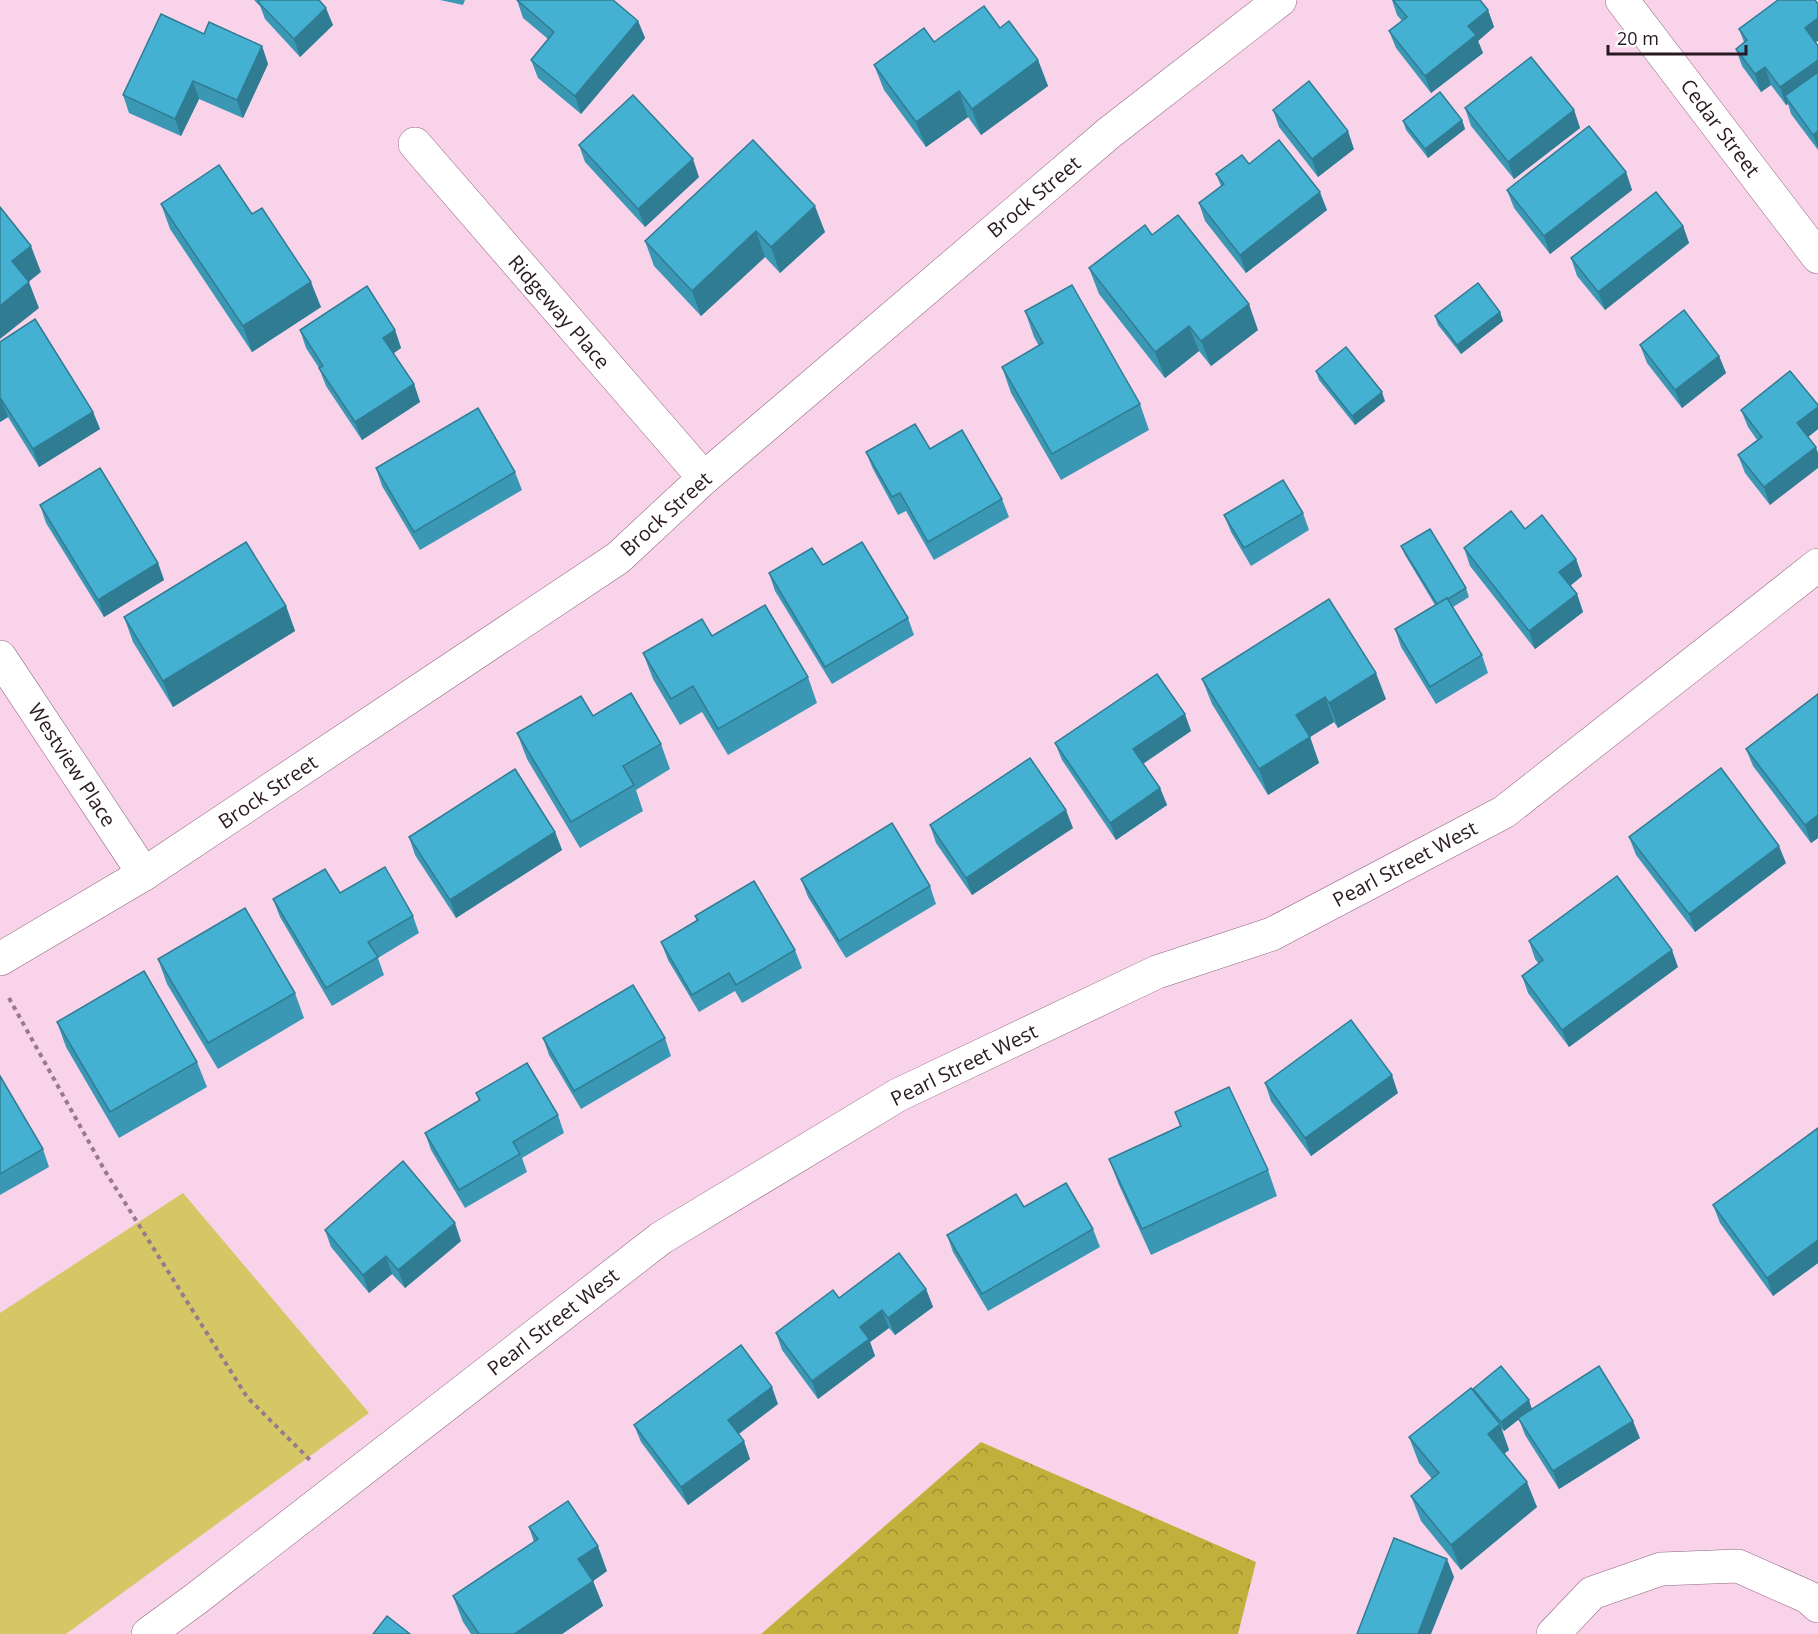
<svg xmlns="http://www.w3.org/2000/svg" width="1818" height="1634" viewBox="0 0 1818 1634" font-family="'Open Sans',sans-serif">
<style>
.green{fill:#d5c765}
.forest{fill:url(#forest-crowns)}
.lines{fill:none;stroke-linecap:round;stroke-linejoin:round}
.minor-casing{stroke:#906681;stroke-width:34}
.path{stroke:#977b8c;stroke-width:4;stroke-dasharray:4.5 4.5;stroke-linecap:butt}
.minor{stroke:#fff;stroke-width:33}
.wall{fill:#3b98b5}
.shaded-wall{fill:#307c93}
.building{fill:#45b1d2;stroke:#307c93;stroke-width:1.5}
.labels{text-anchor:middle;stroke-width:4.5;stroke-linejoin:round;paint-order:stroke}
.street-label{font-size:20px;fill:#2a1923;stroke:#fff}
</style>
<defs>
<pattern id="forest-crowns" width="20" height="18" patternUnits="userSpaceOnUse" patternTransform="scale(1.5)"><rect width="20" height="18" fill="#c1b13c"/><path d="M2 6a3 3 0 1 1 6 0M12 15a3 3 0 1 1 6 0" fill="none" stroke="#9d8f32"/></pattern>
</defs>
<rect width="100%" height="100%" fill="#f9d3ea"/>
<polygon class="green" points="183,1193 369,1413 66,1634 0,1634 0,1313"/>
<polygon class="forest" points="981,1442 1256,1562 1238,1634 761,1634"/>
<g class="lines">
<defs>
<g id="minor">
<polyline points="1622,0 1818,257"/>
<polyline points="415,144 704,478"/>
<polyline points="0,657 144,874"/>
<polyline points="0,959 144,874 618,558 704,478 1109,133 1280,0"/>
<polyline points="148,1634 197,1598 661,1238 898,1095 1157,972 1272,934 1504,812 1818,565"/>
<polyline points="1553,1634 1592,1593 1661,1569 1738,1566 1808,1597 1818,1606"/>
</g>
</defs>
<use href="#minor" class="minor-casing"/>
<polyline class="path" points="9,998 105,1171 247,1397 310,1460"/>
<use href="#minor" class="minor"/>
</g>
<g class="wall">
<polygon points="254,0 319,0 333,25 300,57 265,19 260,6"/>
<polygon points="440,0 465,0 463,5"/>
<polygon points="517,0 638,21 645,38 581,114 538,78 531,60 548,39 523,18"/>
<polygon points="1392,0 1480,0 1488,10 1494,27 1478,41 1483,53 1431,93 1396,48 1389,31 1402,21 1397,15"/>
<polygon points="1000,28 1038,60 1048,86 981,135 968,117 926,147 884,90 874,65 934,42"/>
<polygon points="1739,29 1816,42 1818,46 1818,150 1791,114 1788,104 1786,105 1771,85 1761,92 1742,66 1736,49 1744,42"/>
<polygon points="204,34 262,46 268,64 243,118 199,99 181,136 129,113 123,95"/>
<polygon points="1465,108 1574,110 1580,128 1514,179 1471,126"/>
<polygon points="1273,110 1354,149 1318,177 1279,127"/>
<polygon points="1462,120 1465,129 1428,158 1406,130 1403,121"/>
<polygon points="753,140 825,232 780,273 765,257 701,316 654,266 645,241"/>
<polygon points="579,145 699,177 645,227 585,162"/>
<polygon points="1249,164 1327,210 1246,273 1205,221 1199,203 1221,186 1216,174"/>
<polygon points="1626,172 1632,190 1550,254 1514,208 1507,190"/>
<polygon points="161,204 252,214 321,307 252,352 170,229"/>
<polygon points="1683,226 1689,243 1605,310 1577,276 1571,258"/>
<polygon points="1152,235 1258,330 1211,366 1199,351 1165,378 1099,294 1089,268"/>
<polygon points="1025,311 1140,404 1149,430 1061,480 1011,393 1002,367 1039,346 1034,337"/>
<polygon points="1500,312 1503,321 1461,354 1438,325 1435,316"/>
<polygon points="300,330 395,330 401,348 393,353 414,384 420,402 362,440 326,386 319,368 306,348"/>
<polygon points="0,342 93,412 100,429 39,467 8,417 0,422"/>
<polygon points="1640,345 1719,356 1726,373 1682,408 1647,363"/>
<polygon points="1316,371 1385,401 1355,425 1319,380"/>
<polygon points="1818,405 1818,429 1808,437 1770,505 1745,473 1738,455 1757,440 1748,427 1741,410"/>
<polygon points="930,449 1002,499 1009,517 934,560 906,511 898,515 873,469 866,452"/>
<polygon points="376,468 515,472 522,490 420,550 382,486"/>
<polygon points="40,505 158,563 164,580 104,617 46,523"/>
<polygon points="1303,513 1309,530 1251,566 1231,532 1224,515"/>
<polygon points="1525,529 1576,559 1582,576 1570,586 1577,594 1583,612 1535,649 1470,566 1464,548"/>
<polygon points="1401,546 1466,588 1469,597 1453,607 1482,655 1488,673 1436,704 1401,647 1395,629 1435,605 1405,555"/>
<polygon points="823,565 908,618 914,635 832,684 775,591 769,573"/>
<polygon points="286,606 295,631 173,707 133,642 124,617"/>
<polygon points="712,636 808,677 817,703 728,755 702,712 680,725 653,679 643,653"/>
<polygon points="1202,679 1386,699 1338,728 1334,722 1310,737 1319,763 1268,795 1212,704"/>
<polygon points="1818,694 1818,838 1811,843 1753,766 1746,749"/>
<polygon points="593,716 661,744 670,769 636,790 643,811 580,848 527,759 517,733"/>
<polygon points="1191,731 1143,764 1160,788 1167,805 1116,840 1062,760 1055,743"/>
<polygon points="930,825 1073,828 972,895 936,843"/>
<polygon points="555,832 562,850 456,918 415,855 409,837"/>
<polygon points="1629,837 1786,863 1695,932 1636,855"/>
<polygon points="801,879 930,886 936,904 846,958 808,897"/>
<polygon points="340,893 413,916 419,933 378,958 384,975 332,1006 280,917 273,899"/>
<polygon points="695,916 795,950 802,968 742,1003 735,991 699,1012 668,960 661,942 697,921"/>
<polygon points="1529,941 1678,967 1569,1047 1528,993 1522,976 1539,964 1535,959"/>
<polygon points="158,959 295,993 304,1018 218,1069 167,984"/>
<polygon points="57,1022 197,1062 207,1087 119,1138 66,1047"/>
<polygon points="543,1038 665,1038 671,1056 581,1109 549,1055"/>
<polygon points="0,1076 43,1149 49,1167 0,1195"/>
<polygon points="1265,1083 1398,1093 1311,1156 1271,1101"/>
<polygon points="476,1093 558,1115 564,1133 522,1158 527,1172 465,1208 431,1150 425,1133 479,1101"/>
<polygon points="1175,1112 1268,1170 1277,1196 1151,1255 1119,1185 1109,1159 1180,1126"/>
<polygon points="1818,1128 1818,1263 1773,1296 1720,1223 1713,1205"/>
<polygon points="1024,1207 1093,1229 1100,1247 988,1311 953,1252 947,1235"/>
<polygon points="325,1230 461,1241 405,1288 392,1274 369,1293 331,1247"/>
<polygon points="926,1289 933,1307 895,1335 889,1328 870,1342 875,1356 818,1399 782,1350 776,1333 839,1298"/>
<polygon points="1473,1389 1532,1409 1640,1438 1559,1489 1525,1435 1519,1419 1504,1431 1501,1428 1509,1450 1504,1454 1537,1507 1461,1570 1421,1521 1411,1496 1432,1479 1419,1463 1409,1437 1474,1392"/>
<polygon points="778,1404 739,1434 750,1459 688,1505 641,1442 634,1425"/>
<polygon points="529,1527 607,1571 593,1581 603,1606 562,1634 471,1634 463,1622 453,1596 534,1542"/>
</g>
<g class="shaded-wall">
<polygon points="326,8 333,25 300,57 294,39"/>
<polygon points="1488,10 1494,27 1478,41 1483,53 1431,93 1425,76 1468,26"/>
<polygon points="1818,18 1818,41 1811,45 1805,28"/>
<polygon points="638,21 645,38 581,114 575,96"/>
<polygon points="262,46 268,64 243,118 237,100"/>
<polygon points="1038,60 1048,86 981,135 972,109"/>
<polygon points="1818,60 1818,82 1785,96 1788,104 1786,105 1780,87"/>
<polygon points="1765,67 1771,85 1761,92 1755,74"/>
<polygon points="193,81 199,99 181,136 175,119"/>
<polygon points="959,91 968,117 926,147 916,122"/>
<polygon points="1574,110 1580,128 1514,179 1508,162"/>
<polygon points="1462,120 1465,129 1428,158 1425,149"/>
<polygon points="1348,131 1354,149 1318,177 1312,159"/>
<polygon points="1818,131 1818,148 1813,135"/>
<polygon points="693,159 699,177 645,227 638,209"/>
<polygon points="1626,172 1632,190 1550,254 1544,236"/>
<polygon points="1320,192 1327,210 1246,273 1240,255"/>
<polygon points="815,206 825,232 780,273 771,247"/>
<polygon points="1683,226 1689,243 1605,310 1598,292"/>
<polygon points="756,231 765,257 701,316 692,291"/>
<polygon points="31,246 41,272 22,287 12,261"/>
<polygon points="29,282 39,308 0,339 0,306"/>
<polygon points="311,282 321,307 252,352 243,326"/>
<polygon points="1249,304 1258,330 1211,366 1201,341"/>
<polygon points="1500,312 1503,321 1461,354 1457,345"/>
<polygon points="1189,326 1199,351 1165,378 1155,352"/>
<polygon points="395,330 401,348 390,356 383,338"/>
<polygon points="1719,356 1726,373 1682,408 1675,390"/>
<polygon points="414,384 420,402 362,440 355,422"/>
<polygon points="1382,392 1385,401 1355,425 1352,416"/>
<polygon points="1,399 8,417 0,422 0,400"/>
<polygon points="1818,407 1818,429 1803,441 1797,423"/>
<polygon points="93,412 100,429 39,467 33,449"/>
<polygon points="1816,447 1818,453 1818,468 1770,505 1764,487"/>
<polygon points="1576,559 1582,576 1566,589 1559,572"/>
<polygon points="158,563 164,580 104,617 98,600"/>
<polygon points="1577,594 1583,612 1535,649 1529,631"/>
<polygon points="286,606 295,631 173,707 163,681"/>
<polygon points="1376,673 1386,699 1338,728 1329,703"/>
<polygon points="1325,697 1334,722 1310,737 1319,763 1268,795 1259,769 1296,715"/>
<polygon points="1185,714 1191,731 1139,766 1133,749"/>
<polygon points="1160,788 1167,805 1116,840 1110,823"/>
<polygon points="1066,810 1073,828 972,895 966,878"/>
<polygon points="1818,815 1818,838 1811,843 1805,825"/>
<polygon points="555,832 562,850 456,918 450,900"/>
<polygon points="1779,846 1786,863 1695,932 1689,914"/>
<polygon points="1672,950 1678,967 1569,1047 1562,1030"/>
<polygon points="1392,1075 1398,1093 1311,1156 1305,1138"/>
<polygon points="455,1223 461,1241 405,1288 398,1270"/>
<polygon points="1818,1240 1818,1263 1773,1296 1767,1278"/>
<polygon points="386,1256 392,1274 369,1293 363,1275"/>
<polygon points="926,1289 933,1307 895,1335 888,1318"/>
<polygon points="882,1310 889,1328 870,1342 875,1356 818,1399 812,1381 860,1327"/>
<polygon points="772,1387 778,1404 734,1437 728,1420"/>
<polygon points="1529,1400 1532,1409 1504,1431 1501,1422"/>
<polygon points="1633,1421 1640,1438 1559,1489 1553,1471"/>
<polygon points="1500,1424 1509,1450 1497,1459 1488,1434"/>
<polygon points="744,1441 750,1459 688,1505 681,1487"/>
<polygon points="1527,1482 1537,1507 1461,1570 1451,1545"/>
<polygon points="598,1546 607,1571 593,1581 603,1606 562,1634 514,1634 578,1559"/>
<polygon points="1447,1559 1454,1577 1431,1634 1418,1634"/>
</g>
<g class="building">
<polygon points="260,0 319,0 326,8 294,39 258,2"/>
<polygon points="517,0 613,0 638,21 575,96 531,60 554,32"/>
<polygon points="1393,0 1480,0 1488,10 1468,26 1476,35 1425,76 1389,31 1407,17"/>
<polygon points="1778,0 1815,0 1818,4 1818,18 1805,28 1818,46 1818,60 1780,87 1765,67 1755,74 1736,49 1747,40 1739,29"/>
<polygon points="984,6 1000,28 1009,21 1038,60 972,109 959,91 916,122 874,65 924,28 934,42"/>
<polygon points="161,14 204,34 209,22 262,46 237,100 193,81 175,119 123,95"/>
<polygon points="1531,57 1574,110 1508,162 1465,108"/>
<polygon points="1818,72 1818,131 1813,135 1785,96"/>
<polygon points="1309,81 1348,131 1312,159 1273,110"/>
<polygon points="1440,92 1462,120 1425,149 1403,121"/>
<polygon points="633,95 693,159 638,209 579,145"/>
<polygon points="1589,126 1626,172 1544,236 1507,190"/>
<polygon points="753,140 815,206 771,247 756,231 692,291 645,241"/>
<polygon points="1279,140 1320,192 1240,255 1199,203 1224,184 1216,174 1242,155 1249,164"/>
<polygon points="219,165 252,214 262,208 311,282 243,326 161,204"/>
<polygon points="1656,192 1683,226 1598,292 1571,258"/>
<polygon points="0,207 31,246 12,261 29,282 0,306"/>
<polygon points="1178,215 1249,304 1201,341 1189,326 1155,352 1089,268 1145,225 1152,235"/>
<polygon points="1478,283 1500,312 1457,345 1435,316"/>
<polygon points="1072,285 1140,404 1052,454 1002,367 1043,343 1025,311"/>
<polygon points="367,286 395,330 383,338 414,384 355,422 319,368 323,366 300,330"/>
<polygon points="1684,310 1719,356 1675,390 1640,345"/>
<polygon points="35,319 93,412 33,449 1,399 0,400 0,342"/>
<polygon points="1346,347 1382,392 1352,416 1316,371"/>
<polygon points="1790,371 1818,405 1818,407 1797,423 1816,447 1764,487 1738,455 1762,437 1741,410"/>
<polygon points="478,408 515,472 414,532 376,468"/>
<polygon points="915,424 930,449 962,430 1002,499 928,542 900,493 892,497 866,452"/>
<polygon points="100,468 158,563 98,600 40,505"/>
<polygon points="1283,480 1303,513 1244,548 1224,515"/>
<polygon points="1511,511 1525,529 1542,515 1576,559 1559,572 1577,594 1529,631 1464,548"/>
<polygon points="1430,529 1466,588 1448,599 1447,598 1437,604 1401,546"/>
<polygon points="246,542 286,606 163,681 124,617"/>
<polygon points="862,542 908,618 825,667 769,573 812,548 823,565"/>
<polygon points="1447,598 1482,655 1430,687 1395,629"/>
<polygon points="1329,599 1376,673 1329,703 1325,697 1296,715 1310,737 1259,769 1202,679"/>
<polygon points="765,605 808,677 718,729 693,686 671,699 643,653 702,619 712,636"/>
<polygon points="1157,674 1185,714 1133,749 1160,788 1110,823 1055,743"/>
<polygon points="631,693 661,744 623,766 634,785 571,822 517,733 581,696 593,716"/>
<polygon points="1818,694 1818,815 1805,825 1746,749"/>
<polygon points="1030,758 1066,810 966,878 930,825"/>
<polygon points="1721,768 1779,846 1689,914 1629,837"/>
<polygon points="515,769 555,832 450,900 409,837"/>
<polygon points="892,823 930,886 839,941 801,879"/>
<polygon points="385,867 413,916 368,942 378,957 326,988 273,899 325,869 340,893"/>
<polygon points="1617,876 1672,950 1562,1030 1522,976 1543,960 1529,941"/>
<polygon points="754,881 795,950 736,985 729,973 692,995 661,942 698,920 695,916"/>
<polygon points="245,908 295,993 208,1043 158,959"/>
<polygon points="144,971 197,1062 110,1112 57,1022"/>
<polygon points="633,985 665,1038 574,1091 543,1038"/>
<polygon points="1351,1020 1392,1075 1305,1138 1265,1083"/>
<polygon points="527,1063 558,1115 513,1142 520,1154 459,1190 425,1133 480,1100 476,1093"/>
<polygon points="0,1076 43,1149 0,1174"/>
<polygon points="1229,1087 1268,1170 1142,1229 1109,1159 1181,1126 1175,1112"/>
<polygon points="1818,1128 1818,1240 1767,1278 1713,1205"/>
<polygon points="403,1161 455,1223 398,1270 386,1256 363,1275 325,1230"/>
<polygon points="1066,1183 1093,1229 982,1294 947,1235 1016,1194 1024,1207"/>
<polygon points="899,1253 926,1289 888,1318 882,1310 860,1327 869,1339 812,1381 776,1333 833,1290 839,1298"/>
<polygon points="741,1345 772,1387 728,1420 744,1441 681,1487 634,1425"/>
<polygon points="1501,1366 1529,1400 1501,1422 1473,1389"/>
<polygon points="1599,1366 1633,1421 1553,1471 1518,1418"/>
<polygon points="1471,1388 1500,1424 1488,1434 1527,1482 1451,1545 1411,1496 1439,1473 1409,1437"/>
<polygon points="568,1501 598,1546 578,1559 593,1581 514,1634 479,1634 453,1596 538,1539 529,1527"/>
<polygon points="1394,1538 1447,1559 1418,1634 1357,1634"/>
<polygon points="387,1616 410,1634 373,1634"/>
</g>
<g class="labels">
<g class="street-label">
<text transform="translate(1720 128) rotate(53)" y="7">Cedar Street</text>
<text transform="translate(1034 197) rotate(-40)" y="7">Brock Street</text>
<text transform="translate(559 312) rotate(49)" y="7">Ridgeway Place</text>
<text transform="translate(666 514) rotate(-42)" y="7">Brock Street</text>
<text transform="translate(72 765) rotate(57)" y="7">Westview Place</text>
<text transform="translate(268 792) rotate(-34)" y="7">Brock Street</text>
<text transform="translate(1405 864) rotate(-28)" y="7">Pearl Street West</text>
<text transform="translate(964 1065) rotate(-26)" y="7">Pearl Street West</text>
<text transform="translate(553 1322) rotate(-38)" y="7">Pearl Street West</text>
</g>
</g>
<path d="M1608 45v9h138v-9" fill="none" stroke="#2a1923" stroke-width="3"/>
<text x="1617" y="45" font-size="18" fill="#2a1923" stroke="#ffffff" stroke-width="4.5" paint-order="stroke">20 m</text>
</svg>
